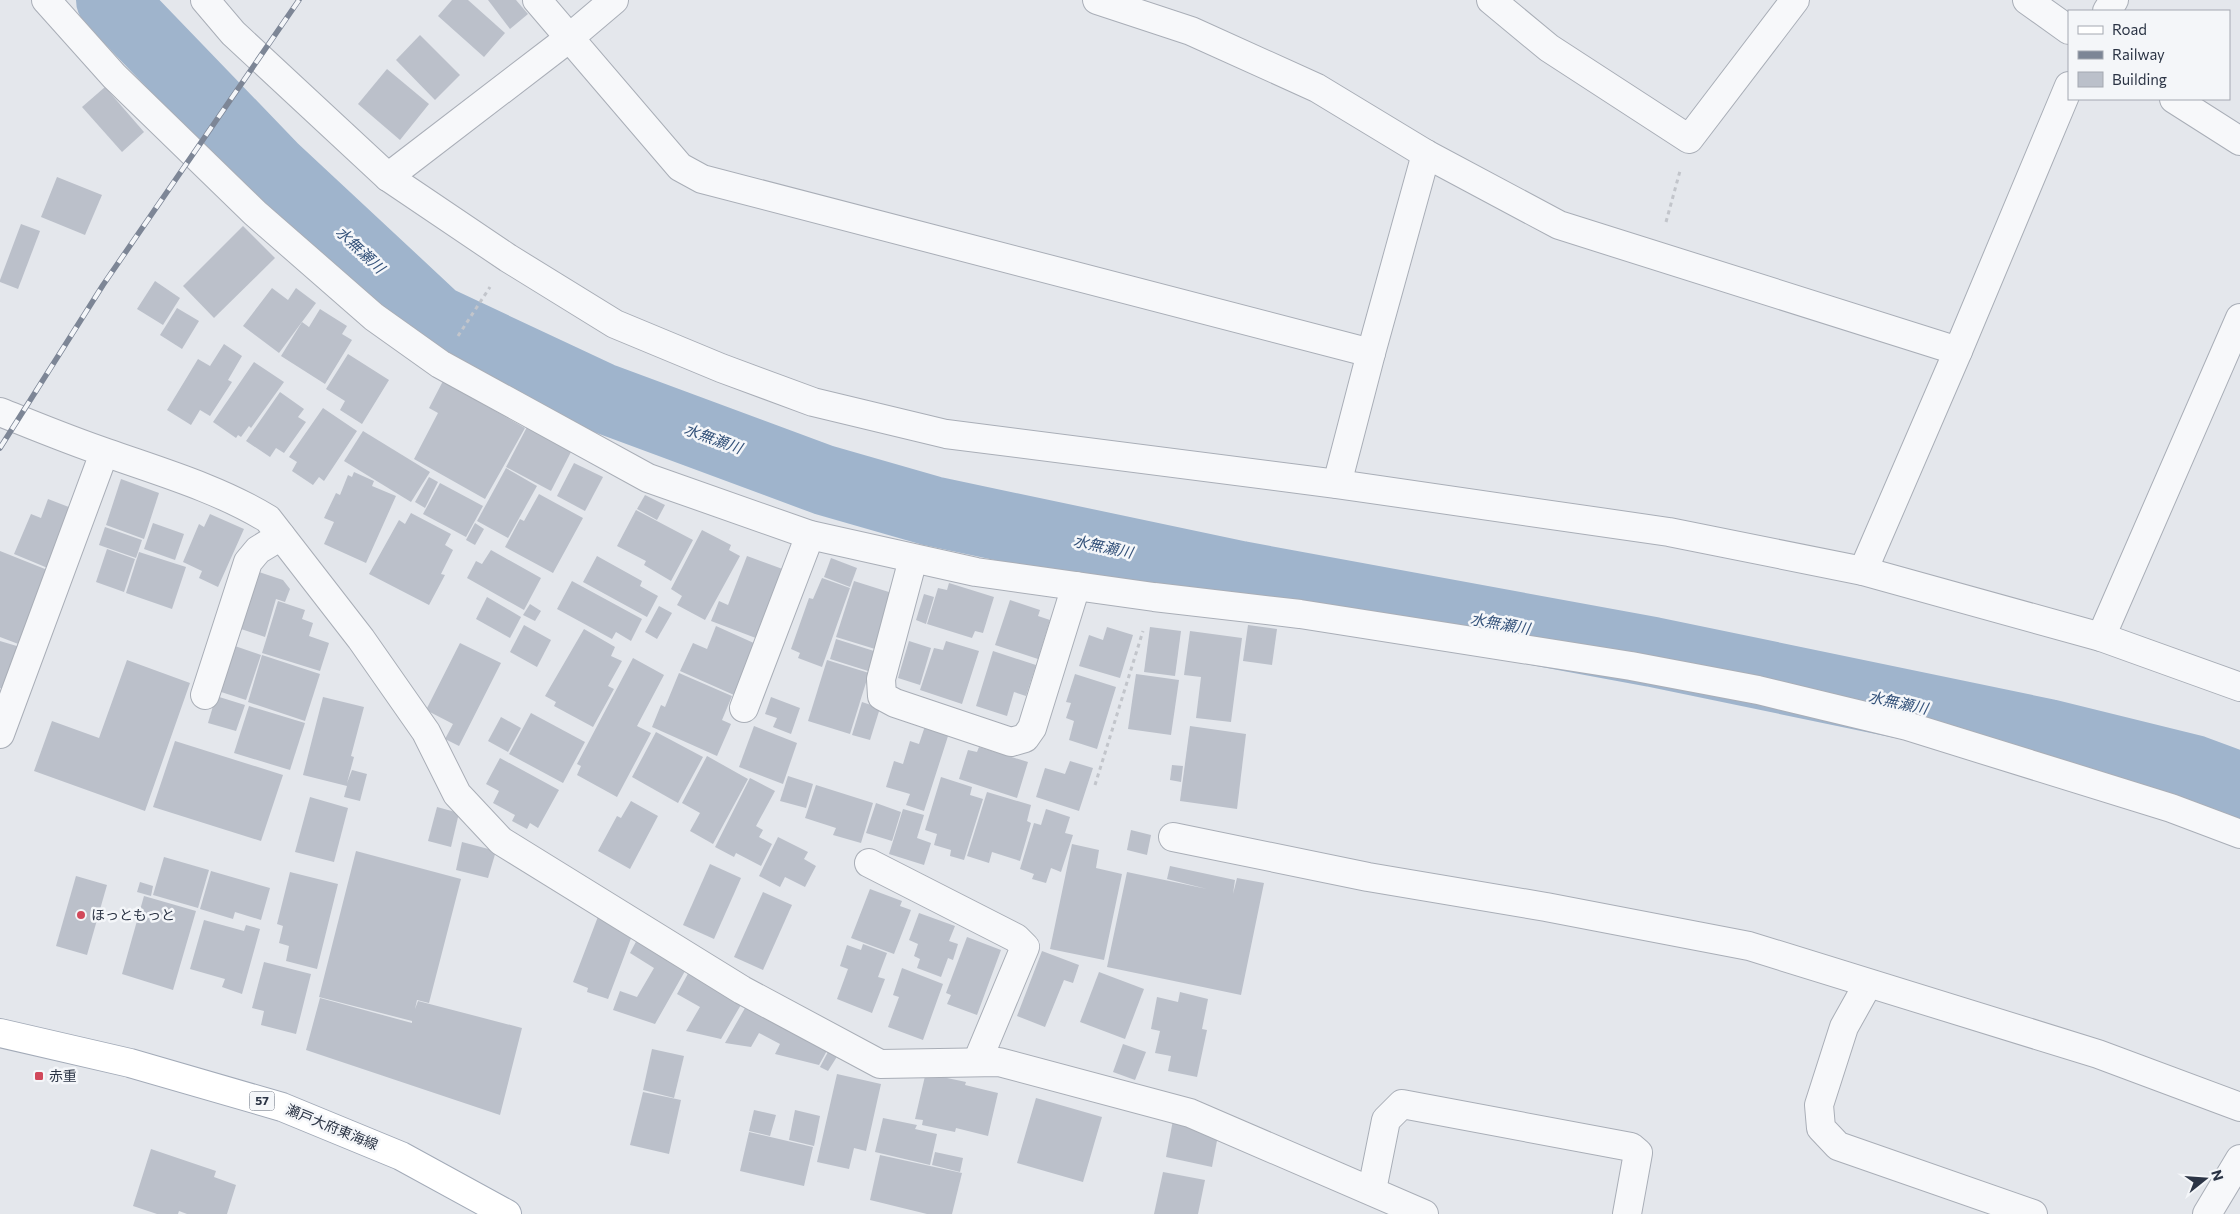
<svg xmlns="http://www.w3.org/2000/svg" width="2240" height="1214" viewBox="0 0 2240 1214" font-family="Commissioner,'Noto Sans JP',sans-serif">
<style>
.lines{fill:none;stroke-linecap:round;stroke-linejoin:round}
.river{stroke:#9fb4cc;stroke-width:70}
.building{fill:#bbc0ca}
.minor-casing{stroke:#a9aeb7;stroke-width:30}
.major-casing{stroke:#a3abb8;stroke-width:30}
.path{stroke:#c2c5cb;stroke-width:3;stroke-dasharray:4 4;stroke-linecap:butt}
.minor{stroke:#f7f8fa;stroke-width:28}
.major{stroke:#fff;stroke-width:28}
.rail-casing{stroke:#7d8696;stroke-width:5.5}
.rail{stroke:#f4f6f9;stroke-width:4;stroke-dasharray:11;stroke-linecap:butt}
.poi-dot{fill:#d1495b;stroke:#f4f6f9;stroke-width:2}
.labels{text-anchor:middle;stroke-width:5;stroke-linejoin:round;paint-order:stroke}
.shield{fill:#f4f6f9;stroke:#676e7b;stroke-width:1}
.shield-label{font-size:12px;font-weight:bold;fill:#2b3445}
.poi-label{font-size:14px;fill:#2b3445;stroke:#f4f6f9;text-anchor:start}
.street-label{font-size:14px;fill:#2b3445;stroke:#f4f6f9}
.water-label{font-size:15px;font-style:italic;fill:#34527a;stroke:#f4f6f9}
</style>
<rect width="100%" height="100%" fill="#e4e7ec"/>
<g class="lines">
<polyline class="river" points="111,0 273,168 436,320 600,397 824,480 932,511 1240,576 1653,652 2048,734 2194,770 2240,787"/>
</g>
<g class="building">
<polygon points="452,0 468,0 505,33 484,57 438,16"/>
<polygon points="488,0 516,0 528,14 510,29"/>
<polygon points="420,35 460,75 435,100 396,60"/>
<polygon points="387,69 429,104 400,140 358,104"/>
<polygon points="105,87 144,132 122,152 82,107"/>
<polygon points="57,177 102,195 85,235 41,217"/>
<polygon points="21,224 40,231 18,289 0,282 0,280"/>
<polygon points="243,226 275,258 214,318 183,286"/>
<polygon points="155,281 180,298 163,325 137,309"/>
<polygon points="272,288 288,300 296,288 316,303 279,353 243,326"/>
<polygon points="177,308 199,321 182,349 160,335"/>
<polygon points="320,309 347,326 342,334 352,340 325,384 281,356 302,322 309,327"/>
<polygon points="224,344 242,356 228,380 232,382 210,416 200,410 191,425 167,410 198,359 210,366"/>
<polygon points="348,354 389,380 362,424 340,410 345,401 326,389"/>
<polygon points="254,362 284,382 251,428 249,426 241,437 238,435 236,438 213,422"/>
<polygon points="443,381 525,428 485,499 414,459 438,413 429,408"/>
<polygon points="280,392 304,409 298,417 306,422 284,453 276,448 270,457 246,441"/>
<polygon points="323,408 357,431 324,481 319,477 313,485 292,471 297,462 289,457"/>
<polygon points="527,427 572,450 551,491 506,467"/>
<polygon points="363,431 430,472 411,502 344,461"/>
<polygon points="574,463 603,477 585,511 557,496"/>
<polygon points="506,468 537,486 508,538 477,521"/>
<polygon points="354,472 374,481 372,486 396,496 366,563 324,544 334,522 324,518 336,493 340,495 348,475 352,477"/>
<polygon points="429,477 438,482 425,508 415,502"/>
<polygon points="121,479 159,493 144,539 106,525"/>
<polygon points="440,483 483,506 466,537 423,514"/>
<polygon points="539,494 583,518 553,573 505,547 520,519 524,521"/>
<polygon points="645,495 665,505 657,520 637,509"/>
<polygon points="48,499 74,509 50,569 14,554 31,514 41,518"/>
<polygon points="636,510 693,540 671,581 644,565 646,561 617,546"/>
<polygon points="411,513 451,534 445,545 453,550 441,574 445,575 429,605 369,574 399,520 405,524"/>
<polygon points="210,514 244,529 218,587 199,578 202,571 183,562 199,524 204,527"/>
<polygon points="153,523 184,534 175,560 144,549"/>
<polygon points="475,523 484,529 475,545 466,540"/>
<polygon points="105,527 142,540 136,558 99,545"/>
<polygon points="702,530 731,545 729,550 740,556 705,620 677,605 682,596 671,589"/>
<polygon points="107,549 135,559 124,592 96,582"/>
<polygon points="491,550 541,578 524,610 467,578 476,561 482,564"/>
<polygon points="0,551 50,571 21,645 0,637"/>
<polygon points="139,552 186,567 172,609 126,593"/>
<polygon points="597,556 642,581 640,586 658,596 647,617 583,582"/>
<polygon points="747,556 788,571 761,640 711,621 719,601 728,605"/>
<polygon points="831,558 857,568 850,587 824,577"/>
<polygon points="256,571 283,580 290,589 285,602 276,599 265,637 238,628"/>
<polygon points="822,578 850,588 822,667 798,658 800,653 791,649 809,598 813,599"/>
<polygon points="572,581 642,619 631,641 616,632 612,639 557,609"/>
<polygon points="854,581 892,593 875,649 836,637"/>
<polygon points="949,583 994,597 983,633 975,631 972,638 927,624 938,588 947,590"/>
<polygon points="924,594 934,597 926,624 916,620"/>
<polygon points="487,597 521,617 510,638 476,619"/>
<polygon points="1010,600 1040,610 1038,616 1050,620 1038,659 995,645"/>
<polygon points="278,601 305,610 302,619 313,623 309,636 329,643 320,671 262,653"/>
<polygon points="530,604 541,611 535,621 523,615"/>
<polygon points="659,606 672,613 657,639 645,632"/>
<polygon points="524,625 551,640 537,667 510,652"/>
<polygon points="1248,625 1277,629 1272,665 1243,661"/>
<polygon points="716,626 756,644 734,695 680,671 693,643 707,649"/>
<polygon points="1107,627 1133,635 1120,678 1079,666 1089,635 1103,640"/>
<polygon points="1150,627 1181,631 1175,676 1144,672"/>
<polygon points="584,629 615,647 611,656 622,661 608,686 614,689 593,727 554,706 556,702 545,696"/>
<polygon points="1190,631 1242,638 1231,722 1196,718 1201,677 1184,675"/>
<polygon points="836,639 874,651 868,671 830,659"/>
<polygon points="0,641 20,647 7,690 0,688"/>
<polygon points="909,641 931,648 920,685 898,678"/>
<polygon points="946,641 979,651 962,704 920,690 934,648 943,650"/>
<polygon points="460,643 501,663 459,746 445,739 453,724 426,710"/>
<polygon points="232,645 261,655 246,700 218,691"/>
<polygon points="993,651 1036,665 1026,696 1014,692 1007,716 976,706"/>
<polygon points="262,655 320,674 305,721 248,702"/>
<polygon points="633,658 664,675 637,726 651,733 617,797 577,775 581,766 577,764"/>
<polygon points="127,660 190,683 145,811 34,771 52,721 99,738"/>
<polygon points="827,660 869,673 850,734 808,721"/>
<polygon points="679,673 732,696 722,720 731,724 717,756 652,727 661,705 665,707"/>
<polygon points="1075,674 1116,687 1097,749 1069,740 1074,721 1066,718 1071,703 1066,702"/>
<polygon points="1136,674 1179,680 1171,735 1128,729"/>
<polygon points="216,696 245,705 236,731 208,723"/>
<polygon points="323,697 364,707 351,756 354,757 347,783 352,770 367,774 360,801 344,797 347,786 303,775"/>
<polygon points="771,697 800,708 791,734 773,727 777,718 765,714"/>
<polygon points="862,702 880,708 870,740 852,735"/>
<polygon points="249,706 305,723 290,770 234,753"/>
<polygon points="531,713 585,742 563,783 509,754"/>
<polygon points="501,717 521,728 508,752 488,741"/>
<polygon points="754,726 797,743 783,784 739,767"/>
<polygon points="925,726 949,733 924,811 906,805 910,794 886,787 894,761 903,764 910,741 919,744"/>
<polygon points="1190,726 1246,734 1237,809 1180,801"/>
<polygon points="656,732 703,757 678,803 632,777"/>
<polygon points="175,741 283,775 261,841 153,807"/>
<polygon points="979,747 1028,762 1017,798 959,779 968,750 977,752"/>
<polygon points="707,756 748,779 713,844 690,831 700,813 682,803"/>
<polygon points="500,758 559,790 538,828 530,823 527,829 512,821 515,815 493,803 499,791 486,784"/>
<polygon points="1070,761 1093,768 1079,811 1036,797 1045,768 1065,774"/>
<polygon points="1172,765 1183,766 1181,782 1170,780"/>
<polygon points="788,776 813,784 806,808 780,801"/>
<polygon points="941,777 972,787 970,795 983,799 964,860 950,856 951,850 934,845 937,834 925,830"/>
<polygon points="750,778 775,791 756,826 763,830 759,837 772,844 761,866 736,853 734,857 715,847"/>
<polygon points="816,785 873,803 861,843 833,835 836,828 805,818"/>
<polygon points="987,792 1031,805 1027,821 1031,823 1020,861 992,852 989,863 967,856"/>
<polygon points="310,797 348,808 334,862 295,852"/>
<polygon points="631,801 658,816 630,869 598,851 617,816 621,818"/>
<polygon points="876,803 901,812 892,841 866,833"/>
<polygon points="437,807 459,813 451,847 428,841"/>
<polygon points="903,809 924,815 917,838 931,843 924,865 889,854"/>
<polygon points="1046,809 1070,817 1065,833 1073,835 1061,872 1051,868 1046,883 1032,879 1034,874 1020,869 1034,823 1041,825"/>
<polygon points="1131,830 1151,835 1147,855 1127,850"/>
<polygon points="778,837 808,852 804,859 816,866 805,887 785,877 780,887 759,876"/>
<polygon points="462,842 496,851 488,878 456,870"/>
<polygon points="1072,844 1099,850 1096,868 1122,874 1104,960 1050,949"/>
<polygon points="356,851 461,879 429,1003 417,1000 415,1009 418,1001 522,1028 500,1115 306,1050 320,998 412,1023 412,1021 319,997"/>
<polygon points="164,857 209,870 198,908 153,895"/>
<polygon points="710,864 741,878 714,939 683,925"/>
<polygon points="1170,866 1235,880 1233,894 1237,878 1264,883 1241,995 1107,967 1127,872 1207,889 1167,879"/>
<polygon points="211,871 270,888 261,920 235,912 233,919 200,909"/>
<polygon points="290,872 338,884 317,969 286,961 289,946 279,943 283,926 277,924"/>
<polygon points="76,876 107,885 87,955 56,946"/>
<polygon points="140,882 153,886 151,896 137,892"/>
<polygon points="870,889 902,901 900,906 911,910 894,954 851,938"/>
<polygon points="763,892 792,905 763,970 734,957"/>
<polygon points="144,896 196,911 173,990 122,974"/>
<polygon points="919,913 955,926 949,941 958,944 953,960 948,958 941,977 917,968 920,959 914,956 918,944 909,940"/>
<polygon points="599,914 633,933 608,999 587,992 588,988 573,982"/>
<polygon points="204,920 244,931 246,925 260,929 242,994 222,987 225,979 190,969"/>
<polygon points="639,936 689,964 655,1024 613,1010 620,991 637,997 654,968 630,953"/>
<polygon points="967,937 1001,950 977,1015 947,1004 951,995 946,993"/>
<polygon points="863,944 887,953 878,977 885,979 872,1013 837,999 848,969 840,966 847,945 861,950"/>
<polygon points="1042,951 1079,965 1073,983 1064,980 1045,1027 1017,1016"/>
<polygon points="264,962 311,974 296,1034 261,1025 264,1011 252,1008"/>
<polygon points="691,968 745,998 721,1039 686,1031 700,1007 677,994"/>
<polygon points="902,968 943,984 923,1040 888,1027 899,997 893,995"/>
<polygon points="1099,972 1144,989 1125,1039 1080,1022"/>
<polygon points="1180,992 1208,999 1202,1029 1207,1030 1197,1077 1168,1071 1171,1056 1155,1053 1160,1031 1151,1029 1157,997 1178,1002"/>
<polygon points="749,1001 829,1047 819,1065 775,1054 780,1044 759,1033 751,1047 725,1043"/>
<polygon points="1123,1044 1146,1052 1135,1080 1113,1072"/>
<polygon points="652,1049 684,1056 674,1098 643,1090"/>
<polygon points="829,1050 838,1055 828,1071 820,1067"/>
<polygon points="837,1074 881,1084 866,1151 854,1148 849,1169 817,1162"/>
<polygon points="933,1075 966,1082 965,1085 998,1093 988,1136 956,1128 955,1132 922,1125 923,1120 915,1119 925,1076 933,1078"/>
<polygon points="643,1092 681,1100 669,1154 630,1145"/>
<polygon points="1036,1098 1102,1117 1083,1182 1017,1163"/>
<polygon points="754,1110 776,1115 770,1136 749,1131"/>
<polygon points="795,1110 820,1116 814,1146 789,1140"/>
<polygon points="883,1118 917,1125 915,1129 937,1134 930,1165 875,1152"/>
<polygon points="1173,1120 1219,1130 1212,1167 1166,1157"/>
<polygon points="749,1132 813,1147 804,1186 740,1171"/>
<polygon points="151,1149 216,1171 214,1177 236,1185 227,1214 187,1214 179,1211 178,1214 157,1214 133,1206"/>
<polygon points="935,1152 963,1158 960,1172 932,1165"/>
<polygon points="880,1155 962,1173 952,1214 927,1214 870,1200"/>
<polygon points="1163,1172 1205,1180 1198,1214 1154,1214"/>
</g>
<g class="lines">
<defs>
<g id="minor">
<polyline points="46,0 114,76 255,213 374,317 440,364 648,478 810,535 976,572 1154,597 1300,614 1631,666 1758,690 1907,726 2171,808 2240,834"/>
<polyline points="205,0 233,33 388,177 508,258 615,324 721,368 813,402 946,434 1337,484 1669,532 1863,571 2101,637 2240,687"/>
<polyline points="537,0 680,167 702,179 1371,353"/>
<polyline points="1097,0 1191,31 1317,88 1426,154 1559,225 1958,351"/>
<polyline points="1491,0 1549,48 1689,139 1795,0"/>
<polyline points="2027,0 2069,30"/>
<polyline points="2107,11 2114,0"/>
<polyline points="2174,99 2240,141"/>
<polyline points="388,177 568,39 614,0"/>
<path d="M0 412C35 426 71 441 107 453 161 472 219 489 268 519L361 639 426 732 457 794 501 841 742 990 880 1064 999 1062 1190 1113 1424 1214"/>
<polyline points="1337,484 1371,353 1426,154"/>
<polyline points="913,559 881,679 882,696 895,703 1011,742 1025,738 1032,728 1076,586"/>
<polyline points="1863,571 1958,351 2069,86"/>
<polyline points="2101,637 2240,318"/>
<polyline points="205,695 248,562 258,550 281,536"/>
<polyline points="744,708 810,535"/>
<polyline points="0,734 104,453"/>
<polyline points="1173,837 1368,877 1546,907 1749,946 2098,1054 2240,1107"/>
<polyline points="869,863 1016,938 1025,947 977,1062"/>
<polyline points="1868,984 1844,1027 1819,1105 1821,1128 1838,1146 2033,1214"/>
<polyline points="1372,1190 1386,1120 1402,1104 1631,1147 1638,1153 1627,1214"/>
<polyline points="2207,1214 2240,1159"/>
</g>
<polyline id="major" points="0,1033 130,1063 282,1107 401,1156 507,1214"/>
</defs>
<use href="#minor" class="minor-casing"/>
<use href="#major" class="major-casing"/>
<g class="path">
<polyline points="1666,222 1680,171"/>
<polyline points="458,336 490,287"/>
<polyline points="1095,785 1143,631"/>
</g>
<use href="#minor" class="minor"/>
<use href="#major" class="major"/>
<defs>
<polyline id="rail" points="0,448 103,285 299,0"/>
</defs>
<use href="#rail" class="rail-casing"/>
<use href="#rail" class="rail"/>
</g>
<g class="poi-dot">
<circle cx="81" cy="915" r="5"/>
<rect x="34" y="1071" width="10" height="10" rx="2.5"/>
</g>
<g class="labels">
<rect class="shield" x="249.5" y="1091.5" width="25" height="19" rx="4"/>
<g class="shield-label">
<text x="262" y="1105">57</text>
</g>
<g class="poi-label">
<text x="91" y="920">ほっともっと</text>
<text x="49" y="1081">赤重</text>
</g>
<g class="street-label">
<text transform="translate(332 1127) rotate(22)" y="5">瀬戸大府東海線</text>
</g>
<g class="water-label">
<text transform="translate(360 250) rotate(43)" y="5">水無瀬川</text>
<text transform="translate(713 439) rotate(20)" y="5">水無瀬川</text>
<text transform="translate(1103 547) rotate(12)" y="5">水無瀬川</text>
<text transform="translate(1500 624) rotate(10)" y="5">水無瀬川</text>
<text transform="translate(1898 703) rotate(12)" y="5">水無瀬川</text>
</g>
</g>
<rect x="2068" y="10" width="162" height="90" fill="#f4f6f9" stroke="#a4a8b1"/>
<rect x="2078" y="26" width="25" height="8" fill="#ffffff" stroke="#a4a8b1"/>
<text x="2112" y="35" font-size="15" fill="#2b3445">Road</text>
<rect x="2078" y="51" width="25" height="8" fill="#7d8696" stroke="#a4a8b1"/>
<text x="2112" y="60" font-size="15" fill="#2b3445">Railway</text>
<rect x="2078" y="72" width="25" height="15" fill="#bbc0ca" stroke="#a4a8b1"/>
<text x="2112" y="85" font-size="15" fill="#2b3445">Building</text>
<g transform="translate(2205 1179) rotate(73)" stroke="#f4f6f9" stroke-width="4" paint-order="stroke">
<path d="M0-4L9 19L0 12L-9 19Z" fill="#2b3445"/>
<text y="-8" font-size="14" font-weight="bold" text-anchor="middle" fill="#2b3445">N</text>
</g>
</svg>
